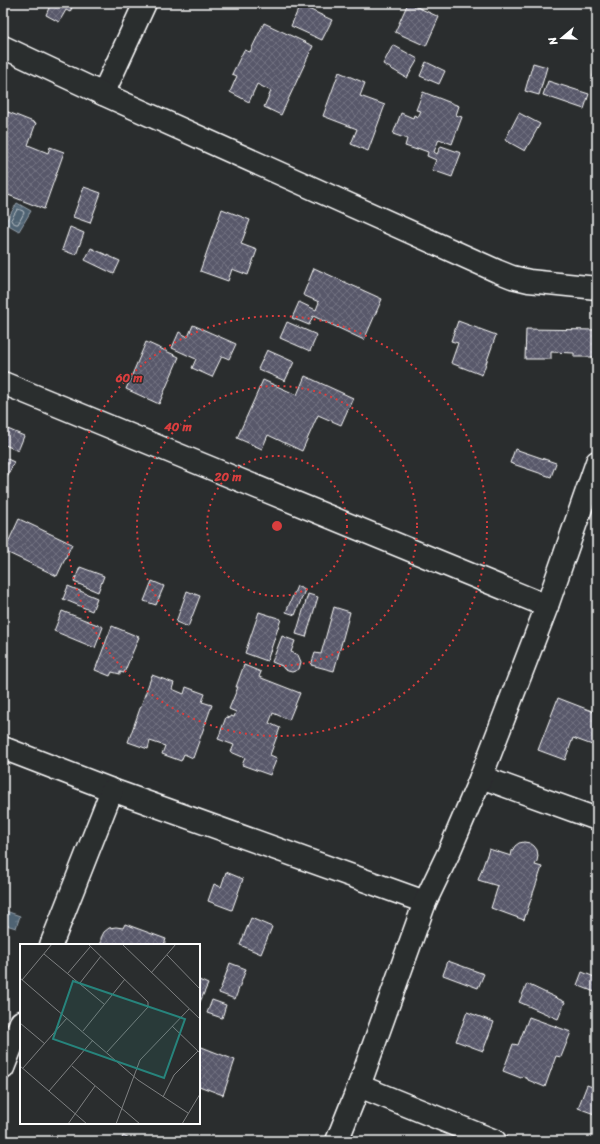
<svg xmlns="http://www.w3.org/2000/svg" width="600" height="1144" viewBox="0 0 600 1144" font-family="Sriracha,sans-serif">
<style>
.water{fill:url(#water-ripples);stroke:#96a1ab}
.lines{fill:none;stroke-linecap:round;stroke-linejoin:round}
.shore{stroke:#b9c1c7;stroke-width:1}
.building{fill:url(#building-cross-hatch);stroke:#fff}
.street-casing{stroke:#fff;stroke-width:25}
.secondary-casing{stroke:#fff;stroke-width:25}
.street{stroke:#2a2d2e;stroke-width:22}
.secondary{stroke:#2a2d2e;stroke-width:22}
.ring{fill:none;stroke:#da3e3e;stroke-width:2;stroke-dasharray:2 4}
.inset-road{fill:none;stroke:#7f8182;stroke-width:1}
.view{fill:#27847c;fill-opacity:0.15;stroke:#27847c;stroke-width:2}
.inset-edge{fill:none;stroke:#fff;stroke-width:2}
.centre{fill:#da3e3e;stroke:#2a2d2e;stroke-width:2}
.ring-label{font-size:12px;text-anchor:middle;font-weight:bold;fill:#da3e3e;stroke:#2a2d2e;stroke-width:3;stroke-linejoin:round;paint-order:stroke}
</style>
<defs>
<pattern id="water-ripples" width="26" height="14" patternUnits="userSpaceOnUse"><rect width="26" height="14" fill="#506373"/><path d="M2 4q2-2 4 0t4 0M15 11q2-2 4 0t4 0" fill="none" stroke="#6a7a88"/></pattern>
<pattern id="building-cross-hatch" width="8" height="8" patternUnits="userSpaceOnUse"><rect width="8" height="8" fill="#59596b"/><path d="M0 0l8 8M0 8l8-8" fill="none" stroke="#727281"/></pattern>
</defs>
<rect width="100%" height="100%" fill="#2a2d2e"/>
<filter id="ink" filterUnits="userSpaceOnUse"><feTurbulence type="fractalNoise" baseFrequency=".025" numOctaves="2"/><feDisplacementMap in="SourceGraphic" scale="8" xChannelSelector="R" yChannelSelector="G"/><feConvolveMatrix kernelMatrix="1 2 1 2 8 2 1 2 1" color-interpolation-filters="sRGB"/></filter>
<g filter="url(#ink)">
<g class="water">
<polygon points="17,203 31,211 19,231 5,223"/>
<polygon points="3,910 20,916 16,928 3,924"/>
</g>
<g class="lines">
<polygon class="shore" points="18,209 23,211 24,213 18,224 16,224 12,222 11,220"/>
</g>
<g class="building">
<polygon points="51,3 74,3 70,12 66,10 59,22 46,15"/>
<polygon points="408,3 439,17 426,46 395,32"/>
<polygon points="300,5 332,20 322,40 291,26"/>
<polygon points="264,23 313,46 281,115 264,107 271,91 257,84 249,102 230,92 237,76 232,74 244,50 250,52"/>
<polygon points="393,45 418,59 407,78 383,64"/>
<polygon points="597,48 597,78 593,77"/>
<polygon points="426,62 445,71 439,84 420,76"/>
<polygon points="533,63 547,67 539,95 525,91"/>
<polygon points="339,72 365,83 360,96 385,105 368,151 351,144 357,129 323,116"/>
<polygon points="548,81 589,94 584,109 543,95"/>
<polygon points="423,92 459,106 456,115 462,117 452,144 439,139 434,152 437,154 441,146 461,153 452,177 432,170 436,160 427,156 428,152 417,148 417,150 405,146 407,139 393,134 401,113 413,118 414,115 418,117 421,111 416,110"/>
<polygon points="3,110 36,123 28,145 48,153 50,147 64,152 44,209 3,193 3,172 8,157 3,155"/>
<polygon points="519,113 540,124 525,151 505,140"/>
<polygon points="84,187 101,193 90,223 73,217"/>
<polygon points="222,209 250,220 241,244 257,250 248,275 232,269 228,281 200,271"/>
<polygon points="70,227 84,233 76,255 62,250"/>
<polygon points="91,248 120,261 114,274 85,260"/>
<polygon points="314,268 382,299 364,340 313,316 309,325 292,318 299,302 316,310 319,302 303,295"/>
<polygon points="458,321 496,335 482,375 451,363 458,343 451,341"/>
<polygon points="287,322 317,335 310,351 280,338"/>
<polygon points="193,325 236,344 229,359 222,356 212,377 192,368 196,359 172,348 179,332 188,337"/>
<polygon points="526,329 597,330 597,357 574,357 574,353 551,352 551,359 525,359"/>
<polygon points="146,342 179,357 159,404 126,389"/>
<polygon points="267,350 294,362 285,381 258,369"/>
<polygon points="305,376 353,398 341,425 318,415 302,451 268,435 262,449 237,438 263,380 297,395"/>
<polygon points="3,427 24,436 18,451 3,444"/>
<polygon points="515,449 556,463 551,477 510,463"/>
<polygon points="3,457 14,462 3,486"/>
<polygon points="19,519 72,544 57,576 4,551"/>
<polygon points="80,567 104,576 98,592 74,582"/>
<polygon points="152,581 164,586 156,605 144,601"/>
<polygon points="68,586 97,598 92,611 63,599"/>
<polygon points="297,586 305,590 295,615 286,612"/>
<polygon points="187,591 200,596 188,627 176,622"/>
<polygon points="308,594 318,597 306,637 296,634"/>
<polygon points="334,607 350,612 334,671 311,665 315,653 321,654"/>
<polygon points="62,611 103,627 95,648 54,631"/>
<polygon points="259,612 281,619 267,661 245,653"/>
<polygon points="112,626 139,637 124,673 120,672 120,674 112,672 110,676 95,670"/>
<polygon points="282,636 295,641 291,652 298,655 301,662 299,669 295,671 292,672 288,671 284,669 282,666 272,662"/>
<polygon points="244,665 261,672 259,677 300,693 289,720 273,713 269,723 280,728 270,755 277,758 270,775 242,765 245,758 231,752 234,745 218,739 226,717 230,718 230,716 234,717 236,712 229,709 238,687 236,687"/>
<polygon points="152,675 174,683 172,689 184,694 186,687 205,694 202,702 212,705 193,758 184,754 181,761 162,754 165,746 150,741 148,749 128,742"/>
<polygon points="558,698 597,713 597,742 595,746 573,738 565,760 538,750"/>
<polygon points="524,842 530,843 534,846 537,850 538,856 537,861 535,865 542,867 524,920 491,908 498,886 478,880 489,849 511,856 512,851 515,846 519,843"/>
<polygon points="226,872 243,879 232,910 208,901 214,884 221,887"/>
<polygon points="251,918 272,927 261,954 240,945"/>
<polygon points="125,924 166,939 164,945 101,945 101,938 104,932 109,928 116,927 123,928"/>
<polygon points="448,961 484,974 478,988 443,975"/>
<polygon points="230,963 246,969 235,999 219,993"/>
<polygon points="582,972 597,978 597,993 577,985"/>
<polygon points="199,980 208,984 199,1004"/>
<polygon points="527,984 565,1002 558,1019 519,1002"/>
<polygon points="212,1000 226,1005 222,1018 207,1013"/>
<polygon points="467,1012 494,1022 483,1051 456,1041"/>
<polygon points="529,1017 571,1032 561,1057 556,1056 545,1087 528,1080 528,1079 522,1076 521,1078 503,1071 513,1044 518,1045"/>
<polygon points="199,1046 235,1060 223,1095 199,1086"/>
<polygon points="597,1083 597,1115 578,1108 587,1085 595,1088"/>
<polygon points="123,1136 134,1141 121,1141"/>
</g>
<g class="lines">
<defs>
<g id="street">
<polyline points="103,94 145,3"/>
<polyline points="3,383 547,606"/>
<polyline points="3,748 112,790 425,902"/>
<polyline points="481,777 597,819"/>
<polyline points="51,945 112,790"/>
<polyline points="3,1068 21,1022"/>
<polyline points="359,1086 495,1141"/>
<polyline points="337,1141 359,1086 425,902 449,852 481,777 547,606 597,462"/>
</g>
<polyline id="secondary" points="3,47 103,94 497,271 512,277 529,281 597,288"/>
</defs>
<use href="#street" class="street-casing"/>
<use href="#secondary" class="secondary-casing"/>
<use href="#street" class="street"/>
<use href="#secondary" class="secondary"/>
</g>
</g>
<g class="ring">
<circle cx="277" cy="526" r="70"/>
<circle cx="277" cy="526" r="140"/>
<circle cx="277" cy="526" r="210"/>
</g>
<g transform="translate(20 944)">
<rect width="180" height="180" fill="#2a2d2e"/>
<path class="inset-road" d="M68 0 128 58V63L87 108M102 0 180 75M24 10 84 60M147 11 180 45M48 29 70 3M131 29 156 0M0 34 118 136 168 169M2 36 32 0M60 39 81 12M0 79 25 100M152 82 180 109M63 87 105 35M0 122 67 180M52 122 120 180M3 124 47 74M29 147 73 96M143 153 154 131 178 107M48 180 75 142M96 180 120 116 169 65M162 180 180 150"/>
<path class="view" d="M53 37 165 75 144 134 33 95Z"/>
<rect width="180" height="180" class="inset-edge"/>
</g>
<circle cx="277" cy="526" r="6" class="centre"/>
<g class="ring-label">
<text x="129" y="382">60 m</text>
<text x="178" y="431">40 m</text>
<text x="228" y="481">20 m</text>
</g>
<rect width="600" height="1144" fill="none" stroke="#2a2d2e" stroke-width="16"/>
<rect x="8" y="8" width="584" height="1128" fill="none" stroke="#fff" stroke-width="1.5" filter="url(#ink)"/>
<g transform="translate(562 38) rotate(251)" stroke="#2a2d2e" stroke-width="3" paint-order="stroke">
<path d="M0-3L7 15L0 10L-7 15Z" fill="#ffffff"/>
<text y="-6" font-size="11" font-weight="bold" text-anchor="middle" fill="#ffffff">N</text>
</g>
</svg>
